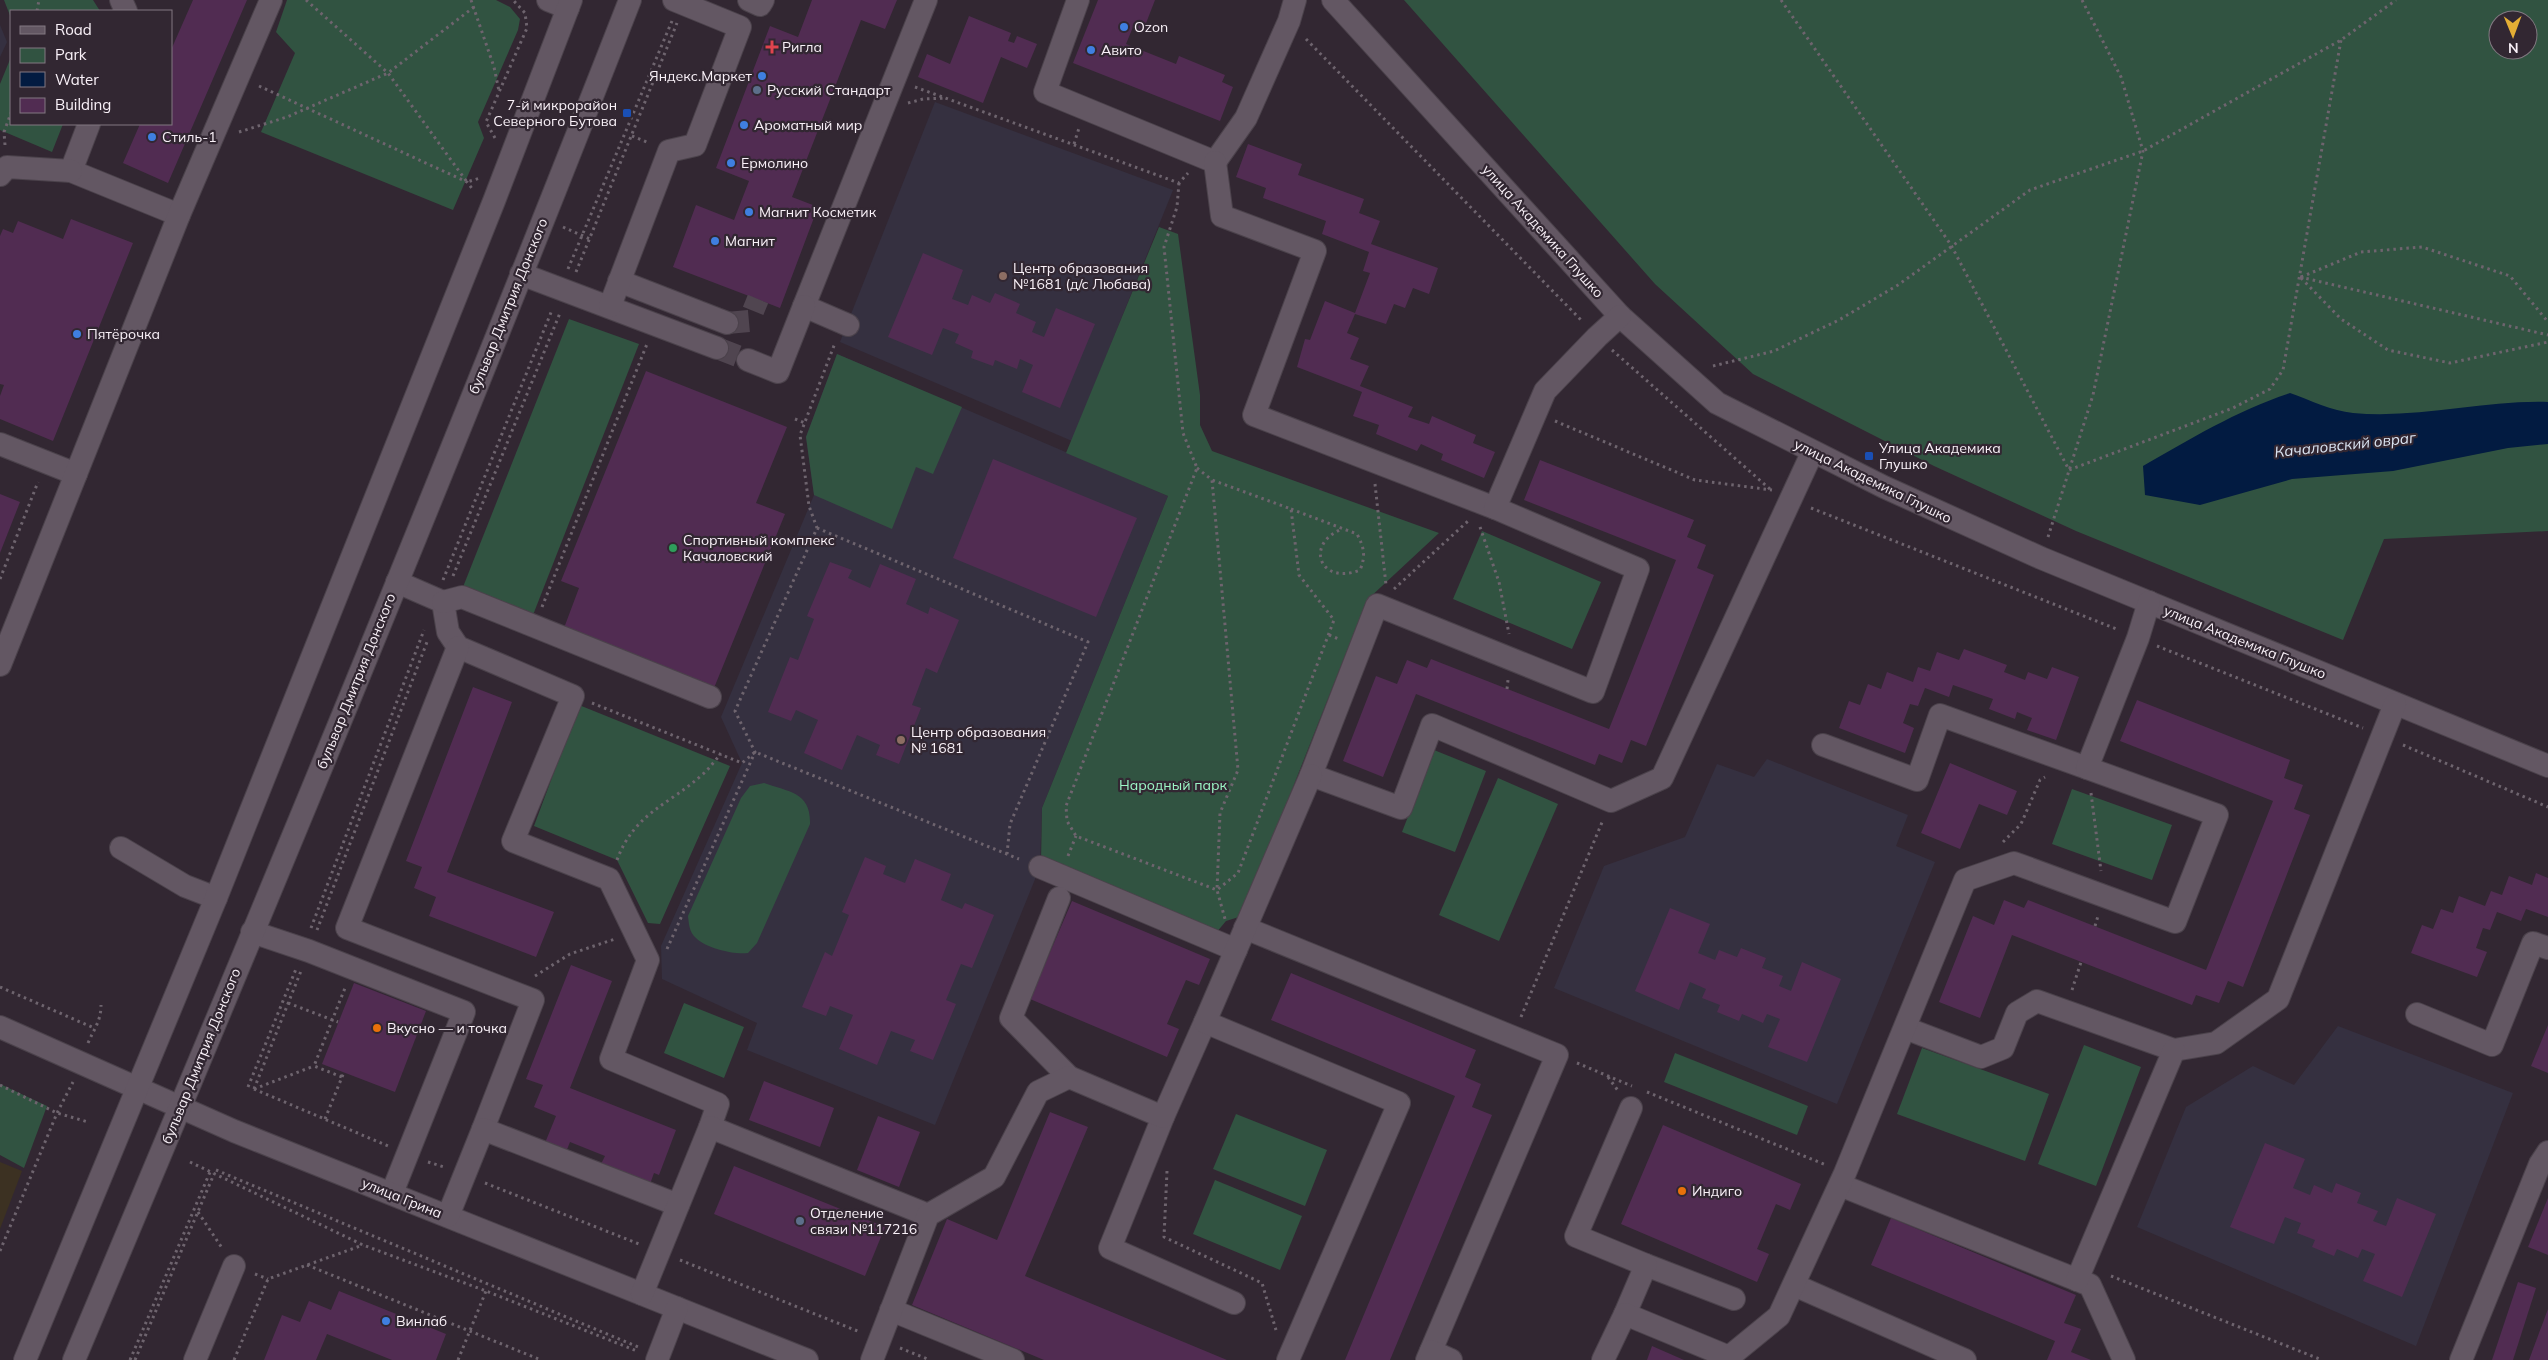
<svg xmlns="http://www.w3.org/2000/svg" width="2548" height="1360" viewBox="0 0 2548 1360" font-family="Mulish,sans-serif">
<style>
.commercial{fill:#3c3122}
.education{fill:#353040}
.green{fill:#315341;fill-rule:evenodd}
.water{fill:#021b41}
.building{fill:#512c52}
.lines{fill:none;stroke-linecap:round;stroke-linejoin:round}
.minor-tunnel{stroke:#504550;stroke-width:22;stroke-dasharray:22 11;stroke-linecap:butt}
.minor-casing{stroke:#4b424b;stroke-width:24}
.path{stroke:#6e646e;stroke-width:3;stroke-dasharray:2.5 4;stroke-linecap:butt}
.minor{stroke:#635763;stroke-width:22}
.shop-dot{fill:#3f7fe0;stroke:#322732;stroke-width:2}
.health-dot{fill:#e0444e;stroke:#322732;stroke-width:2}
.service-dot{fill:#5c6f8a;stroke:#322732;stroke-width:2}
.transit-dot{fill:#1a4fb4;stroke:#322732;stroke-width:2}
.education-dot{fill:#8d6e63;stroke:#322732;stroke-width:2}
.leisure-dot{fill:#2e9e5b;stroke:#322732;stroke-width:2}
.food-dot{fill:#e8710a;stroke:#322732;stroke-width:2}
.labels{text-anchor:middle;stroke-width:4.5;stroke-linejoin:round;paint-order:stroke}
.poi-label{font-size:14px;fill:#f9f1f8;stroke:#322732;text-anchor:start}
.street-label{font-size:14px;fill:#f9f1f8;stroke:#322732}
.park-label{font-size:14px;fill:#9cf6c6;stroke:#322732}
.water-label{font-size:15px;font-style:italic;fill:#dbe5f3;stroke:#322732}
</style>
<rect width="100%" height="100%" fill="#322732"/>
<polygon class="commercial" points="0,1162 22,1171 0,1229"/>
<g class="education">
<polygon points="0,25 7,42 0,57"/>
<polygon points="935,102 1173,190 1072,441 840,342"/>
<polygon points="837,354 1168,496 1042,808 1040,867 935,1125 747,1050 757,1023 662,979 661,946 742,763 721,717 814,495 806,437"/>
<polygon points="1767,759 1908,815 1896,846 1935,862 1837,1104 1554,988 1604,866 1685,837 1717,764 1754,777"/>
<polygon points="2338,1026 2513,1093 2416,1346 2137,1227 2186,1107 2253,1066 2294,1085"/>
</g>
<g class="green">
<polygon points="4,0 93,0 100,11 11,11 11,18"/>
<polygon points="287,0 496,0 510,7 520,19 518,30 478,122 484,138 453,210 261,132 295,53 276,32"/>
<path d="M1404 0H2548V531L2384 539 2343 640 2076 531 1934 466 1753 374 1655 284ZM2498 20H2528V50H2498Z"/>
<polygon points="11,57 11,124 63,124 52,152 0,130 0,84"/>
<polygon points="1159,227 1178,234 1200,395 1200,425 1212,451 1439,533 1367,600 1242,916 1226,921 1216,933 1041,861 1042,808 1168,496 1066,453"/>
<polygon points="569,319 639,344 533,615 463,587"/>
<polygon points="837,354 962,407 933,474 916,467 892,529 814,495 806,437"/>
<polygon points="1482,531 1601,582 1572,649 1453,599"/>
<polygon points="579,705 730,766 660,924 648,923 617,860 534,826"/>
<polygon points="1434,750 1486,771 1455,852 1402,832"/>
<polygon points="1498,778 1558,804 1499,941 1439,915"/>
<path d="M764 783C789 792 811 792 810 824L757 943 748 953C734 955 706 948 696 938 689 932 689 924 688 916L741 798 750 786Z"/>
<polygon points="2072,789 2172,825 2152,880 2052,844"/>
<polygon points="684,1003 744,1027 724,1078 664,1053"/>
<polygon points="2084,1045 2141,1067 2096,1186 2038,1164"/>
<polygon points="1922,1048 2049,1094 2025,1161 1897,1114"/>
<polygon points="1675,1053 1808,1106 1797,1135 1664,1082"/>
<polygon points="0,1084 47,1106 24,1168 0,1155"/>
<polygon points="1236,1114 1327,1150 1305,1206 1213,1169"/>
<polygon points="1215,1180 1302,1216 1280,1270 1193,1234"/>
</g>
<path class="water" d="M2290 393C2310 400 2332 411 2353 413 2418 419 2483 400 2548 402V444L2508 448 2393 471 2292 479 2200 505 2145 495 2143 466C2190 439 2238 410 2290 393Z"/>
<g class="building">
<polygon points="193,0 247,0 168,183 123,163 140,124 171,124 171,50"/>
<polygon points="812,0 897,0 885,29 861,20 792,197 818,207 780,308 673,267 696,205 734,220 749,181 716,168 770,26 798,37"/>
<polygon points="1098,0 1155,0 1143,31 1133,27 1126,44 1176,64 1179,56 1225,75 1222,82 1233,87 1220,121 1073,63"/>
<polygon points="969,16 1011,33 1008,41 1014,43 1017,36 1037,44 1027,68 1001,57 983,103 918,77 927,54 950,64"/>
<polygon points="1248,144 1302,164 1298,175 1364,199 1359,213 1380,221 1371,244 1438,268 1429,294 1413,288 1405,308 1394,304 1386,324 1355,314 1347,333 1359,338 1350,359 1369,366 1360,386 1413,407 1408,417 1429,424 1432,416 1476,435 1473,443 1495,452 1484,478 1441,460 1443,454 1421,444 1417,451 1376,434 1379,425 1353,416 1362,392 1297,367 1305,339 1310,340 1325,301 1355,313 1370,273 1363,271 1369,252 1322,234 1326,221 1263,198 1266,188 1236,177"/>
<polygon points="71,219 133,243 53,441 0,419 0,396 4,385 0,384 0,236 3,229 13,233 18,221 63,239"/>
<polygon points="923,253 963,270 952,299 968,305 972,295 990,303 995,293 1020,304 1016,313 1036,322 1032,332 1044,337 1056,308 1095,324 1060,408 1022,392 1033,365 1020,359 1017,369 995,360 993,366 971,358 973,351 955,343 959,334 943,328 932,355 888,337"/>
<polygon points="646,371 787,427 756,503 785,514 714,688 564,628 579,588 561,581"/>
<polygon points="993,459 1137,518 1096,617 953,558"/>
<polygon points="1540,460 1694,520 1687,537 1706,545 1697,568 1714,575 1646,746 1631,740 1622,763 1599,754 1595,765 1416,694 1383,777 1343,761 1376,676 1397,684 1407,660 1427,668 1431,659 1609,729 1676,560 1524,500"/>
<polygon points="0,494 20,502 0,553"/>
<polygon points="830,562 852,570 848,578 870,588 880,564 916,579 906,604 928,614 930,607 959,620 937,673 926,668 912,705 921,708 899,764 876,755 880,745 857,735 842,770 804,753 818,720 796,710 791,721 768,712 790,657 798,660 814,619 807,616"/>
<polygon points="1964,649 2007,665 2004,672 2025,680 2028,672 2047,679 2052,667 2079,677 2056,740 2027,730 2032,718 2017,712 2015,719 1989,709 1993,699 1953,685 1949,697 1925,688 1918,706 1910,704 1903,723 1914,728 1905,753 1839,728 1849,701 1860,705 1868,684 1881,689 1887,672 1913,682 1918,667 1930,671 1937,652 1959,660"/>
<polygon points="473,687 512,702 447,872 554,912 536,957 429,916 436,897 414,888 422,867 406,861"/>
<polygon points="2137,700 2290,760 2284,778 2303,785 2294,809 2310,815 2243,987 2228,981 2219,1003 2196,995 2192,1005 2012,935 1980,1018 1939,1002 1973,916 1994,925 2004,900 2024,908 2028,900 2206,970 2273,801 2120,741"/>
<polygon points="1950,763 2017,791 2007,815 1979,804 1960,849 1921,833"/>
<polygon points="865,857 886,866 883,874 905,883 915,859 951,874 941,900 962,909 965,903 994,915 972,968 961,964 946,1000 956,1004 933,1060 910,1051 915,1040 891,1031 877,1065 839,1049 853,1015 830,1006 826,1016 802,1007 825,952 832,956 849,915 842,912"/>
<polygon points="2536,873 2548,878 2548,917 2526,909 2521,921 2497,912 2490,930 2483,928 2476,948 2487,952 2477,977 2411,953 2422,925 2433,929 2441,909 2453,913 2459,896 2485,906 2491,891 2502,895 2509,876 2532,885"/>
<polygon points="1072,901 1210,959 1199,985 1186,980 1167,1024 1179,1029 1167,1057 1030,999"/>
<polygon points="1670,908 1710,924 1698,953 1715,960 1719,950 1737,957 1741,948 1766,958 1762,968 1783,976 1779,986 1791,991 1802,962 1841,979 1807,1062 1768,1047 1780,1019 1767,1014 1763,1023 1742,1014 1739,1021 1717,1012 1720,1005 1702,998 1706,989 1690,982 1679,1010 1635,991"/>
<polygon points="571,965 612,981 570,1088 676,1130 659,1175 654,1173 650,1184 601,1164 605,1156 570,1142 566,1152 545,1143 556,1116 534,1107 543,1085 526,1079"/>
<polygon points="1291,973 1476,1050 1465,1077 1481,1084 1472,1107 1492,1115 1390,1360 1345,1360 1455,1096 1271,1020"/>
<polygon points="354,983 426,1011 395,1092 322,1064"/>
<polygon points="2548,1025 2548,1073 2531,1066"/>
<polygon points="764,1081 834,1108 820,1147 749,1120"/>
<polygon points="1050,1112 1088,1127 1025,1276 1227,1360 1044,1360 912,1305 947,1219 997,1240"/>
<polygon points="878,1116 920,1132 899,1187 857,1170"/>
<polygon points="1663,1125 1801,1184 1790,1210 1776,1204 1757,1249 1769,1254 1757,1282 1621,1224"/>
<polygon points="2265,1143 2305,1159 2293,1188 2310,1195 2314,1185 2332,1193 2336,1183 2361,1193 2357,1203 2378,1211 2373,1221 2386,1226 2397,1198 2436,1214 2402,1297 2363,1281 2375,1254 2362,1249 2358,1258 2337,1249 2334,1256 2312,1247 2315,1240 2297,1233 2301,1223 2285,1217 2274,1244 2230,1227"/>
<polygon points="734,1166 885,1227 865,1276 714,1214"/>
<polygon points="2548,1198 2548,1255 2528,1247"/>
<polygon points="1891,1218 2076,1295 2064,1323 2081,1329 2071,1352 2091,1360 2047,1360 2055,1341 1871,1265"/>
<polygon points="2518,1282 2536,1288 2513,1360 2492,1360"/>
<polygon points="339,1291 446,1334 436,1360 392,1360 327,1334 316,1360 264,1360 282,1315 300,1322 309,1301 331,1310"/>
<polygon points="2548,1309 2548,1360 2529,1360"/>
<polygon points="1652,1346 1684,1360 1647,1360"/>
</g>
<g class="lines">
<g class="minor-tunnel">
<polyline points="727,323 749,321 758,299"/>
<polyline points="717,348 748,360"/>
</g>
<defs>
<g id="minor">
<polyline points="121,0 126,11"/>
<polyline points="548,0 568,8"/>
<polyline points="749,0 760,5 763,0"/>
<polyline points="1078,0 1045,92 1215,162 1246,118 1289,21 1295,0"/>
<polyline points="1333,0 1620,316 1717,403 1884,487 2041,558 2548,766"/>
<polyline points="89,124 71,171 179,215"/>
<polyline points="1215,162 1222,216 1315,251 1254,415 1495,508"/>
<polyline points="0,175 7,167 71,171"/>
<polyline points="521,274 717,348"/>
<polyline points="619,281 727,323"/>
<polyline points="610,306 669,151 695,145 740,27 674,0"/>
<polyline points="1620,316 1597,337 1545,391 1495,508 1638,569 1593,692 1377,605 1311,775 1401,808 1432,725 1611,801 1662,778 1812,453"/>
<polyline points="848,325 804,306 926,0"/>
<polyline points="748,360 778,372 804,306"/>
<polyline points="0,444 76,474"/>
<polyline points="397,582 443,602 448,632 458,647 573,696 513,841 609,879 648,960 611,1059 718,1104 710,1127"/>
<polyline points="443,602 462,597 710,697"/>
<polyline points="458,647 347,928 533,1000 483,1129"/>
<polyline points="0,665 179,215 271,0"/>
<polyline points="1823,745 1917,780 1940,715 2087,768"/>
<polyline points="121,848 185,886 216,898"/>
<polyline points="1040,867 1236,950"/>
<polyline points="1059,898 1011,1018 1069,1077"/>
<polyline points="1245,928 1557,1055 1427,1360"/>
<polyline points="252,932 309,951 464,1012 392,1193"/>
<polyline points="2417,1014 2492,1045 2533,943 2548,948"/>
<polyline points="0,1027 234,1131 807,1360"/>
<polyline points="1905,1028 1981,1057 2003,1048 2017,1013 2037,1001 2174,1050 2216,1043 2278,999 2395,704"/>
<polyline points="1163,1117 1110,1248 1234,1303"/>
<polyline points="1840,1185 2090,1285 2124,1360"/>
<polyline points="448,1216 483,1129 678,1205"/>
<polyline points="1646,1265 1734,1299"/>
<polyline points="2077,1280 2174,1050"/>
<polyline points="1794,1285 1965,1360"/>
<polyline points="642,1294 710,1127 928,1215"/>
<polyline points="891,1310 1013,1360"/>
<polyline points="1625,1314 1646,1265 1576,1236 1631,1108"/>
<polyline points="1431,1351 1451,1360"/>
<polyline points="25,1360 216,898 494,201 571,0"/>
<path d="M74 1360C264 909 452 456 630 0"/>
<polyline points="195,1360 234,1266"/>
<polyline points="657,1360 677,1308"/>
<polyline points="872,1360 928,1215 994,1177 1038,1092 1069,1077 1163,1117 1205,1022"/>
<polyline points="1288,1360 1399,1103 1205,1022 1311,775"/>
<polyline points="1603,1360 1625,1314 1729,1357 1779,1316 1845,1173 1965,880 2014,863 2175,922 2217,815 2087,768 2138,638 2149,602"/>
<polyline points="2461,1360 2540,1164 2548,1152"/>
</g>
</defs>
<use href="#minor" class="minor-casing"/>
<g class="path">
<polyline points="306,0 388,73 467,182 480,178"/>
<polyline points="471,0 494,67 499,91"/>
<polyline points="1781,0 1951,245 2069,470 2233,408 2270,389 2283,370 2341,40"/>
<polyline points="37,11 39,0"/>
<polyline points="1306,39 1583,322"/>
<polyline points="259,86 467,182 474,191"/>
<polyline points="915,87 1179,183 1188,173"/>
<polyline points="908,103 923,99 946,98"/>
<polyline points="239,132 287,117 388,73 474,7"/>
<polyline points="632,136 649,143"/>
<polyline points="495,138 486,122 527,28 525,13 513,0"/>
<polyline points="1074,144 1079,128"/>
<polyline points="5,145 4,132 11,113"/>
<polyline points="1179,183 1177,207 1164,247 1183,433 1197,468 1066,806 1067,821 1076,836 1217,890 1238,873 1334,620 1299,575 1291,509 1212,480"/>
<polyline points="563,227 590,239"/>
<polyline points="568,269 672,21"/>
<polyline points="576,272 677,23"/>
<polyline points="2300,277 2548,335"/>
<polyline points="2301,277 2361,252 2422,247 2510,276 2548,322"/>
<polyline points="2301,278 2341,319 2388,350 2450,363 2548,342"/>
<polyline points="1612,350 1771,490"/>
<polyline points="1713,366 1774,351 1839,320 1898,285 2030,190 2143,151 2341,40 2396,0"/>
<polyline points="795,419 805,423"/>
<polyline points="1555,421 1695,480 1772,490"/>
<polyline points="1197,468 1212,480 1238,770 1220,813 1217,890 1225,919"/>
<polyline points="1375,484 1386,585"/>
<polyline points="1811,508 2119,630"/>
<path d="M1291 509 1357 534C1364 547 1366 556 1360 570 1320 586 1304 544 1342 529"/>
<polyline points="1480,527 1499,582 1509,634"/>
<polyline points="817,528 1088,642 1010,824 1007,854"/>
<polyline points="2048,537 2093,395 2143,151 2121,77 2082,0"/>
<polyline points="453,576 560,313"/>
<polyline points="0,579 38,482"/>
<polyline points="443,580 552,310"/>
<polyline points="1394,589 1468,521"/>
<polyline points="542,607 647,344"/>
<polyline points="1329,635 1341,640"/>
<polyline points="2157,646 2363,728"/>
<polyline points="1507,689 1508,680"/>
<polyline points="592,703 742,763 755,752 1019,859"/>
<polyline points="2403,745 2548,807"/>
<polyline points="2091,793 2101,871"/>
<polyline points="2003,842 2021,824 2040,780 2045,777"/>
<polyline points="1068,856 1076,836"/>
<path d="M617 860C635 812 668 806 703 774 710 768 715 760 721 754"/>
<polyline points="2095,926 2098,916"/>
<polyline points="311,928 424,630"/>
<polyline points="317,930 427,642"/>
<polyline points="667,949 755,752 735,711 817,528 809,506 800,435 835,343"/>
<polyline points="535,976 570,954 615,939"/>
<polyline points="0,987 94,1028"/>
<polyline points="2072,990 2081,962"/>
<polyline points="288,1003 338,1022"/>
<polyline points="1521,1017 1603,820"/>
<path d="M88 1043C94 1029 101 1021 101 1005"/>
<polyline points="1577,1063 1632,1086"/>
<polyline points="342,1077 344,1072"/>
<polyline points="1608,1077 1619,1092"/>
<polyline points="0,1085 57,1113 88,1122"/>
<polyline points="248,1087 296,969"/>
<polyline points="254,1089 301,971"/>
<polyline points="254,1089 388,1146"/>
<polyline points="254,1089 314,1066"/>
<polyline points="1647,1092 1826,1165"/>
<polyline points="325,1119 342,1077 314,1066 345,988"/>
<polyline points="190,1162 363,1245 486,1291 637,1351"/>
<polyline points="428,1162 444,1167"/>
<polyline points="216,1170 638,1347"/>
<polyline points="1167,1171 1164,1237 1262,1283 1276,1330"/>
<polyline points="485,1183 639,1244"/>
<polyline points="198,1212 222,1248"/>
<polyline points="0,1251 57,1113 73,1082"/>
<polyline points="680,1260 860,1332"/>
<polyline points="307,1265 541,1360"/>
<polyline points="255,1274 268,1279"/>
<polyline points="2111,1276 2322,1360"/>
<polyline points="900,1348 930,1360"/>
<polyline points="130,1360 210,1172"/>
<polyline points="135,1360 214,1174"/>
<polyline points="234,1360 268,1279 363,1245"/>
<polyline points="458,1360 486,1291"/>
</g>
<use href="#minor" class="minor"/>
</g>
<g class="shop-dot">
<circle cx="1124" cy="27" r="5"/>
<circle cx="1091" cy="50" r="5"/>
<circle cx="762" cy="76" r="5"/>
<circle cx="744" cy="125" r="5"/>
<circle cx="152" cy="137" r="5"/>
<circle cx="731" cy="163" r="5"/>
<circle cx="749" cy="212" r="5"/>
<circle cx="715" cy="241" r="5"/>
<circle cx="77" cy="334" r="5"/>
<circle cx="386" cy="1321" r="5"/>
</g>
<path class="health-dot" d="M769.5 39.5h5v5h5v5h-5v5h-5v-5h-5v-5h5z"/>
<g class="service-dot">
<circle cx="757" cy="90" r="5"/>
<circle cx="800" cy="1221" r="5"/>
</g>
<g class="transit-dot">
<rect x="622" y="108" width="10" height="10" rx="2.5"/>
<rect x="1864" y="451" width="10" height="10" rx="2.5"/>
</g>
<g class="education-dot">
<circle cx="1003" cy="276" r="5"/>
<circle cx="901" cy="740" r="5"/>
</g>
<circle class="leisure-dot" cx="673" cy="548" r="5"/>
<g class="food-dot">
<circle cx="377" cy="1028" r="5"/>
<circle cx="1682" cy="1191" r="5"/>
</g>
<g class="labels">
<g class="poi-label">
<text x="1134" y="32">Ozon</text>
<text x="782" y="52">Ригла</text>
<text x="1101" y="55">Авито</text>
<text x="752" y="81" text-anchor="end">Яндекс.Маркет</text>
<text x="767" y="95">Русский Стандарт</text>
<text x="617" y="110" text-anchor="end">7-й микрорайон<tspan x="617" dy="16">Северного Бутова</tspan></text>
<text x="754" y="130">Ароматный мир</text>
<text x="162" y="142">Стиль-1</text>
<text x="741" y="168">Ермолино</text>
<text x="759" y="217">Магнит Косметик</text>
<text x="725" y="246">Магнит</text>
<text x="1013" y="273">Центр образования<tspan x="1013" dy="16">№1681 (д/с Любава)</tspan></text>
<text x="87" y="339">Пятёрочка</text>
<text x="1879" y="453">Улица Академика<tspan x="1879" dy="16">Глушко</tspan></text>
<text x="683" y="545">Спортивный комплекс<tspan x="683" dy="16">Качаловский</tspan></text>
<text x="911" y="737">Центр образования<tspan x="911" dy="16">№ 1681</tspan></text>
<text x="387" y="1033">Вкусно — и точка</text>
<text x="1692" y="1196">Индиго</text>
<text x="810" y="1218">Отделение<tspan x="810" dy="16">связи №117216</tspan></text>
<text x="396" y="1326">Винлаб</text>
</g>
<g class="street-label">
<text transform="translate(1543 231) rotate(48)" y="5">улица Академика Глушко</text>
<text transform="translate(508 306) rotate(-68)" y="5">бульвар Дмитрия Донского</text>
<text transform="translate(1873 481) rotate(26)" y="5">улица Академика Глушко</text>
<text transform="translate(2245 642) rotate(22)" y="5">улица Академика Глушко</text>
<text transform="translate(356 681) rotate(-68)" y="5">бульвар Дмитрия Донского</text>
<text transform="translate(201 1056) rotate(-68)" y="5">бульвар Дмитрия Донского</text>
<text transform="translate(402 1198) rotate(22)" y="5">улица Грина</text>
</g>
<g class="park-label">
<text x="1173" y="790">Народный парк</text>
</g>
<g class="water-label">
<text transform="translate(2345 445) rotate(-6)" y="5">Качаловский овраг</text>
</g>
</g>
<rect x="10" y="10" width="162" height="115" fill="#322732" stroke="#827881"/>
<rect x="20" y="26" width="25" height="8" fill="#635763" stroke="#827881"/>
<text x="55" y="35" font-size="15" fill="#f9f1f8">Road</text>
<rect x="20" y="48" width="25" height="15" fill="#315341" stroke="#827881"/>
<text x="55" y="60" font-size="15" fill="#f9f1f8">Park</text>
<rect x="20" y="72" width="25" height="15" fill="#021b41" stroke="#827881"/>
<text x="55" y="85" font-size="15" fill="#f9f1f8">Water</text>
<rect x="20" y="98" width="25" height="15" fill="#512c52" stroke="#827881"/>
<text x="55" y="110" font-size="15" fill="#f9f1f8">Building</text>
<g transform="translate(2513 35) rotate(179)"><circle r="24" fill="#322732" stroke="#827881"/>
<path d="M0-4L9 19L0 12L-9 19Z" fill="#e4ae35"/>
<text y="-8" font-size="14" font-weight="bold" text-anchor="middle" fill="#f9f1f8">N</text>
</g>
</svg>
